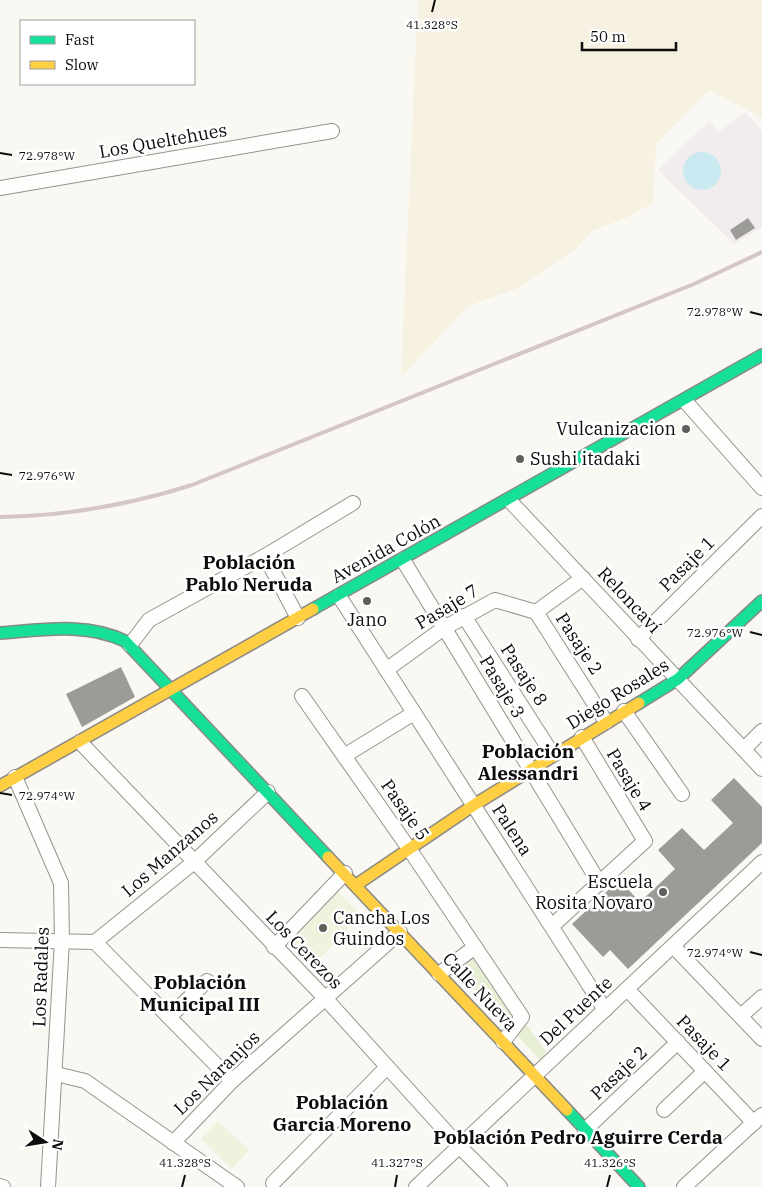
<svg xmlns="http://www.w3.org/2000/svg" width="762" height="1187" viewBox="0 0 762 1187" font-family="'IBM Plex Serif',serif">
<style>
.industrial{fill:#f1ecee}
.farmland{fill:#f6f1e0}
.green{fill:#e6eed4}
.pitch{fill:#eff2dd}
.water{fill:#cbe9f1}
.building{fill:#9d9b98}
.lines{fill:none;stroke-linecap:round;stroke-linejoin:round}
.street-casing{stroke:#949390;stroke-width:16}
.fast-casing{stroke:#8a8987;stroke-width:14}
.slow-casing{stroke:#8a8987;stroke-width:14}
.street{stroke:#fefefd;stroke-width:14}
.fast{stroke:#16e098;stroke-width:11}
.slow{stroke:#ffcf43;stroke-width:11}
.rail{stroke:#d5c7c8;stroke-width:4}
.ticks{fill:none;stroke:#0d0d0d;stroke-width:2}
.poi-dot{fill:#605f5d;stroke:#fff;stroke-width:2}
.labels{text-anchor:middle;stroke-width:5;stroke-linejoin:round;paint-order:stroke}
.street-label{font-size:18px;fill:#0d0d0d;stroke:#fff}
.poi-label{font-size:18px;fill:#0d0d0d;stroke:#fff;text-anchor:end}
.neighbourhood-label{font-size:19px;font-weight:bold;fill:#0d0d0d;stroke:#fff}
.ticks-label{font-size:12px;text-anchor:middle;fill:#0d0d0d;stroke:#fff;stroke-width:5;stroke-linejoin:round;paint-order:stroke}
</style>
<rect width="100%" height="100%" fill="#faf8f2"/>
<polygon class="industrial" points="746,112 762,131 762,227 734,244 658,170 709,121 719,132"/>
<polygon class="farmland" points="418,0 762,0 762,118 709,90 656,144 653,203 625,218 592,231 576,249 518,288 468,306 401,377"/>
<polygon class="green" points="477,955 546,1052 540,1060 455,969"/>
<g class="pitch">
<polygon points="335,889 362,916 311,967 284,940"/>
<polygon points="218,1121 249,1150 232,1169 201,1139"/>
</g>
<circle class="water" cx="702" cy="171" r="19"/>
<g class="building">
<polygon points="748,218 755,228 736,240 730,230"/>
<polygon points="121,667 135,697 82,727 66,694"/>
<polygon points="734,778 762,807 762,843 628,969 610,950 603,957 572,924 619,880 640,902 675,869 658,850 682,828 704,850 733,823 711,800"/>
</g>
<g class="lines">
<defs>
<g id="street">
<polyline points="0,188 332,131"/>
<polyline points="685,401 762,488"/>
<polyline points="509,500 762,769"/>
<polyline points="265,556 298,618"/>
<polyline points="403,560 600,884"/>
<polyline points="339,596 605,1010"/>
<polyline points="536,612 606,722"/>
<polyline points="464,616 553,755"/>
<polyline points="638,639 762,516"/>
<polyline points="130,645 149,620 265,556 353,503"/>
<polyline points="386,670 444,628 495,600 536,612 583,578"/>
<polyline points="302,696 410,850 522,1017 503,1042"/>
<polyline points="624,711 682,794"/>
<polyline points="80,742 325,998 459,1146 500,1187"/>
<polyline points="744,749 762,731"/>
<polyline points="344,756 414,713"/>
<polyline points="15,777 61,883 62,940 48,1187"/>
<polyline points="552,926 645,841 582,737"/>
<polyline points="0,940 95,942 232,1081"/>
<polyline points="95,942 194,862 268,792"/>
<polyline points="673,946 762,1039"/>
<polyline points="274,947 345,873"/>
<polyline points="439,974 475,947"/>
<polyline points="627,989 754,1123"/>
<polyline points="741,1016 762,997"/>
<polyline points="169,1017 207,981"/>
<polyline points="56,1074 85,1081 237,1187"/>
<polyline points="664,1110 705,1071"/>
<polyline points="585,1130 678,1042"/>
<polyline points="173,1143 232,1081 400,932"/>
<polyline points="273,1183 387,1067"/>
<polyline points="0,1186 3,1187"/>
<polyline points="416,1187 762,862"/>
<polyline points="684,1187 762,1115"/>
</g>
<g id="fast">
<polyline points="313,609 762,355"/>
<path d="M0 633C41 630 86 622 125 641L328 857"/>
<polyline points="639,703 678,679 762,601"/>
<polyline points="567,1110 639,1187"/>
</g>
<g id="slow">
<polyline points="0,786 313,609"/>
<polyline points="328,857 567,1110"/>
<polyline points="356,885 474,805 639,703"/>
</g>
</defs>
<use href="#street" class="street-casing"/>
<use href="#fast" class="fast-casing"/>
<use href="#slow" class="slow-casing"/>
<use href="#street" class="street"/>
<use href="#fast" class="fast"/>
<use href="#slow" class="slow"/>
<path class="rail" d="M0 517C66 516 129 505 192 485L694 284 762 252"/>
</g>
<path class="ticks" d="M432 12 435 0M0 153 12 155M750 312 762 315M0 473 12 475M750 632 762 635M0 793 12 795M750 952 762 955M182 1187 185 1175M395 1187 397 1175M607 1187 610 1175"/>
<g class="poi-dot">
<circle cx="686" cy="429" r="5"/>
<circle cx="520" cy="459" r="5"/>
<circle cx="367" cy="601" r="5"/>
<circle cx="663" cy="892" r="5"/>
<circle cx="323" cy="928" r="5"/>
</g>
<g class="labels">
<g class="street-label">
<text transform="translate(163 141) rotate(-10)" y="6">Los Queltehues</text>
<text transform="translate(386 549) rotate(-29)" y="6">Avenida Colón</text>
<text transform="translate(687 564) rotate(-45)" y="6">Pasaje 1</text>
<text transform="translate(629 600) rotate(47)" y="6">Reloncaví</text>
<text transform="translate(447 607) rotate(-31)" y="6">Pasaje 7</text>
<text transform="translate(579 644) rotate(57)" y="6">Pasaje 2</text>
<text transform="translate(524 675) rotate(57)" y="6">Pasaje 8</text>
<text transform="translate(502 687) rotate(59)" y="6">Pasaje 3</text>
<text transform="translate(618 694) rotate(-32)" y="6">Diego Rosales</text>
<text transform="translate(629 780) rotate(59)" y="6">Pasaje 4</text>
<text transform="translate(405 810) rotate(55)" y="6">Pasaje 5</text>
<text transform="translate(512 830) rotate(57)" y="6">Palena</text>
<text transform="translate(170 854) rotate(-41)" y="6">Los Manzanos</text>
<text transform="translate(304 950) rotate(46)" y="6">Los Cerezos</text>
<text transform="translate(41 977) rotate(-88)" y="6">Los Radales</text>
<text transform="translate(480 992) rotate(47)" y="6">Calle Nueva</text>
<text transform="translate(576 1011) rotate(-43)" y="6">Del Puente</text>
<text transform="translate(704 1043) rotate(46)" y="6">Pasaje 1</text>
<text transform="translate(217 1073) rotate(-44)" y="6">Los Naranjos</text>
<text transform="translate(619 1073) rotate(-43)" y="6">Pasaje 2</text>
</g>
<g class="poi-label">
<text x="676" y="435">Vulcanizacion</text>
<text x="530" y="465" text-anchor="start">Sushi itadaki</text>
<text x="367" y="626" text-anchor="middle">Jano</text>
<text x="653" y="888">Escuela<tspan x="653" dy="21">Rosita Novaro</tspan></text>
<text x="333" y="924" text-anchor="start">Cancha Los<tspan x="333" dy="21">Guindos</tspan></text>
</g>
<g class="neighbourhood-label">
<text x="249" y="569">Población<tspan x="249" dy="22">Pablo Neruda</tspan></text>
<text x="528" y="758">Población<tspan x="528" dy="22">Alessandri</tspan></text>
<text x="200" y="989">Población<tspan x="200" dy="22">Municipal III</tspan></text>
<text x="342" y="1109">Población<tspan x="342" dy="22">Garcia Moreno</tspan></text>
<text x="578" y="1144">Población Pedro Aguirre Cerda</text>
</g>
</g>
<g class="ticks-label">
<text x="432" y="29">41.328°S</text>
<text x="47" y="160">72.978°W</text>
<text x="715" y="316">72.978°W</text>
<text x="47" y="480">72.976°W</text>
<text x="715" y="637">72.976°W</text>
<text x="47" y="800">72.974°W</text>
<text x="715" y="957">72.974°W</text>
<text x="185" y="1167">41.328°S</text>
<text x="397" y="1167">41.327°S</text>
<text x="610" y="1167">41.326°S</text>
</g>
<rect x="20" y="20" width="175" height="65" fill="#ffffff" stroke="#9e9e9e"/>
<rect x="30" y="36" width="25" height="8" fill="#16e098" stroke="#9e9e9e"/>
<text x="65" y="45" font-size="15" fill="#0d0d0d">Fast</text>
<rect x="30" y="61" width="25" height="8" fill="#ffcf43" stroke="#9e9e9e"/>
<text x="65" y="70" font-size="15" fill="#0d0d0d">Slow</text>
<g transform="translate(45 1142) rotate(102)" stroke="#ffffff" stroke-width="4" paint-order="stroke">
<path d="M0-4L9 19L0 12L-9 19Z" fill="#0d0d0d"/>
<text y="-8" font-size="14" font-weight="bold" text-anchor="middle" fill="#0d0d0d">N</text>
</g>
<path d="M582 42v8h94v-8" fill="none" stroke="#0d0d0d" stroke-width="2.5"/>
<text x="590" y="42" font-size="15" fill="#0d0d0d" stroke="#ffffff" stroke-width="4" paint-order="stroke">50 m</text>
</svg>
